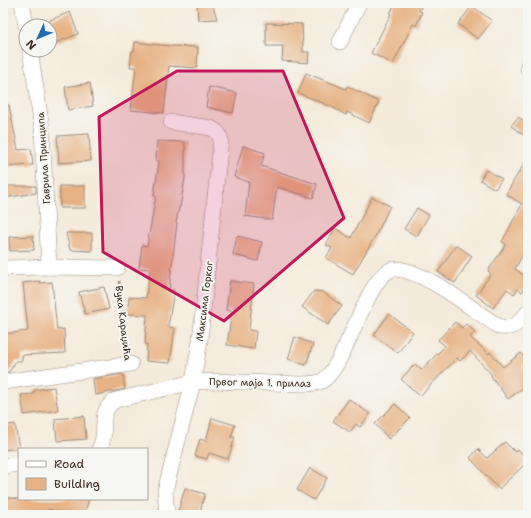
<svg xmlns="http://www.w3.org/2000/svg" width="531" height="518" viewBox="0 0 531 518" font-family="'Shantell Sans',sans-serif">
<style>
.building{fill:#e7b284}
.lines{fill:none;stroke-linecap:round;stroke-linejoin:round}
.minor-casing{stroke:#988a7c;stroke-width:16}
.path{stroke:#988a7c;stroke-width:2.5;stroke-dasharray:3 3;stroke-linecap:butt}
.minor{stroke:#fff;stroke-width:15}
.marked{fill:#c2185b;fill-opacity:0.2;stroke:#c2185b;stroke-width:3;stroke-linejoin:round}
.labels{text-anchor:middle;stroke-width:4;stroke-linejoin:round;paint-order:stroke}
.street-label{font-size:10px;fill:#3b2a1e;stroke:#f6f6f2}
</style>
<rect width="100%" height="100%" fill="#f6f6f2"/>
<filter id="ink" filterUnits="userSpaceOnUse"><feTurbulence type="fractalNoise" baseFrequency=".025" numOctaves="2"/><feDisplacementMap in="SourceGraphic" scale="8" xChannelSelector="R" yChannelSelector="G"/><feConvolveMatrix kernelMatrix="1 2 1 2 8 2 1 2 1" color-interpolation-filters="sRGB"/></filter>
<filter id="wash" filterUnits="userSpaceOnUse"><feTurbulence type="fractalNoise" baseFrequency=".012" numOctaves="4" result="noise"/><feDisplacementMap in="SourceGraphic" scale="16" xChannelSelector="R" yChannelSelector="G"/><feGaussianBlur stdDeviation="0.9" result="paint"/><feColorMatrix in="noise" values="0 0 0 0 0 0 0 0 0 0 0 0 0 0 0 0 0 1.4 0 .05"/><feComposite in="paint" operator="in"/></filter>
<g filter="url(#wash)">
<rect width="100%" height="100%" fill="#f4ebdb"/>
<g id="blocks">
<g class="building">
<polygon points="197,3 212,3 217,19 198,20"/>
<polygon points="395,3 423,3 419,11 422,12 416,26 413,24 393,64 371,53 391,14 390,14"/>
<polygon points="472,6 492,21 478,39 458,24"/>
<polygon points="70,12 78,34 50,45 50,20"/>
<polygon points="266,23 302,24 303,52 309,52 308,63 282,61 283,46 266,46"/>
<polygon points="135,42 170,46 198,47 197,68 169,66 164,113 131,110 136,67 130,67 132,51 134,51"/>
<polygon points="306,73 346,89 347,86 379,102 369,123 347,112 346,115 330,106 298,93"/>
<polygon points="90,83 93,106 68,110 65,87"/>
<polygon points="209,87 237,93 233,113 206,107"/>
<polygon points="3,105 9,105 18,150 31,149 33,165 3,167"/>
<polygon points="518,117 528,124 528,138 511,126"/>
<polygon points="89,134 91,161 59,163 57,136"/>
<polygon points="157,141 185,142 185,178 180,207 179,207 176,223 177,223 169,290 174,290 168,327 175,328 170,363 146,361 147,344 145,344 147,315 128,314 129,297 146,298 150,269 139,268 142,245 147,246 156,196 154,195 159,161 156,161"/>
<polygon points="243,146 265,153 261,166 317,184 313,198 277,187 272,220 245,216 249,182 234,177"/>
<polygon points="528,157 528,245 515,269 528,278 528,284 522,292 518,289 514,294 507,289 493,308 476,295 491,274 488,271 506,244 502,242 522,204 506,194"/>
<polygon points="486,170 502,179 495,189 480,180"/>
<polygon points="3,186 36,186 36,193 3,198"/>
<rect x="60" y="186" width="25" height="22"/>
<polygon points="372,197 390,206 377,233 353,274 326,258 332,248 326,245 335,228 351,238"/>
<polygon points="417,208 429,215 417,236 404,229"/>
<polygon points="66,233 92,233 92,251 70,250"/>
<polygon points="33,236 34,250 10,251 9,237"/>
<polygon points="237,236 262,242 258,261 233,255"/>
<polygon points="456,245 472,256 455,283 438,272"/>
<polygon points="40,281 40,283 52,282 57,330 64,329 65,353 22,355 22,361 16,361 9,372 3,373 3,334 28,331 23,283"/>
<polygon points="230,281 254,284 249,330 256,331 254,349 227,345 232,311 226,310"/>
<polygon points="104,287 109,309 85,314 79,292"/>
<polygon points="314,291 323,292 342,306 328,325 302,307"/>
<polygon points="389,314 413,332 398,353 374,335"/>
<polygon points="455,322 462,328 466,324 475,332 470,337 489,354 490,352 503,367 521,353 528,362 522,367 528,375 528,384 508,399 491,376 492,375 470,351 460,361 457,358 420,396 401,379 415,364 421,370 445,346 438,340"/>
<polygon points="295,337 313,344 306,365 288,359"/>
<polygon points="123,374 125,389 95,395 93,379"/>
<polygon points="54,387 58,410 24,415 21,395 34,394 34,390"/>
<polygon points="349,399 370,414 360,427 356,424 350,432 333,421"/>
<polygon points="395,404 410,418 389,439 375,424"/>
<polygon points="84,416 86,439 57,441 55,419"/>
<polygon points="212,418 235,425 231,437 235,437 228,459 209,453 207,459 195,456 200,439 206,441"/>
<polygon points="15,424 19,448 3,450 3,426"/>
<polygon points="505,442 515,452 518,449 528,461 499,489 470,458 478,449 487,458"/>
<polygon points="310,468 327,478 314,500 297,490"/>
<polygon points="185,488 205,494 199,515 177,515"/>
<polygon points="3,497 19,499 89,499 84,515 71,515 48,509 47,515 3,515"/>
</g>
</g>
</g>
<g filter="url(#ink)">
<use href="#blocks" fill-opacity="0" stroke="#988a7c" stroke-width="1"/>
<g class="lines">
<defs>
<g id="minor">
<polyline points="22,3 26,26"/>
<polyline points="340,42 359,3"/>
<polyline points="30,50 42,128 49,267"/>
<polyline points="528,66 528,69"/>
<polyline points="3,268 49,267 117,268"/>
<polyline points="3,382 131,364"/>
<path d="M99 449C110 432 95 412 116 400L193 382 213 381 301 384C308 384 316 384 322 381 347 367 368 267 396 269 427 271 473 311 500 327 514 329 519 323 528 312"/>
<polyline points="3,466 19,464"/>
<path d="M167 515 165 491 193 382 200 340 221 140C219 133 217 131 211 128L171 122"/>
</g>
</defs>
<use href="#minor" class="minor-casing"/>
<polyline class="path" points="119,281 129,350"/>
<use href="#minor" class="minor"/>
</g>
</g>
<path class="marked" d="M177 71H283L344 218 224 321 103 252 99 117Z"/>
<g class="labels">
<g class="street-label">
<text transform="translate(43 158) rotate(-94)" y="4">Гаврила Принципа</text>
<text transform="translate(204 301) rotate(-83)" y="4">Максима Горког</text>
<text transform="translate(124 323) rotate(83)" y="4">Вука Караџића</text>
<text transform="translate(260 382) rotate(1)" y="4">Првог маја 1. прилаз</text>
</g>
</g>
<rect width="531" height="518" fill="none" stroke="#f6f6f2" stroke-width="16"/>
<rect x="18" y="448" width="130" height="52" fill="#f6f6f2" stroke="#aba49d"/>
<rect x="26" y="461" width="20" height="6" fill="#ffffff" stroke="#aba49d"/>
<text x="54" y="468" font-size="12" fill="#3b2a1e">Road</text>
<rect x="26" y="478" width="20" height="12" fill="#e7b284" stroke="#aba49d"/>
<text x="54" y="488" font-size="12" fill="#3b2a1e">Building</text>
<g transform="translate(38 38) rotate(226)"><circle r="19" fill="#f6f6f2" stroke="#aba49d"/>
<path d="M0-3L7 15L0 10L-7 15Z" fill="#1f6fb2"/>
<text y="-6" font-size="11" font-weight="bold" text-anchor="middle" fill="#3b2a1e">N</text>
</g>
</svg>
